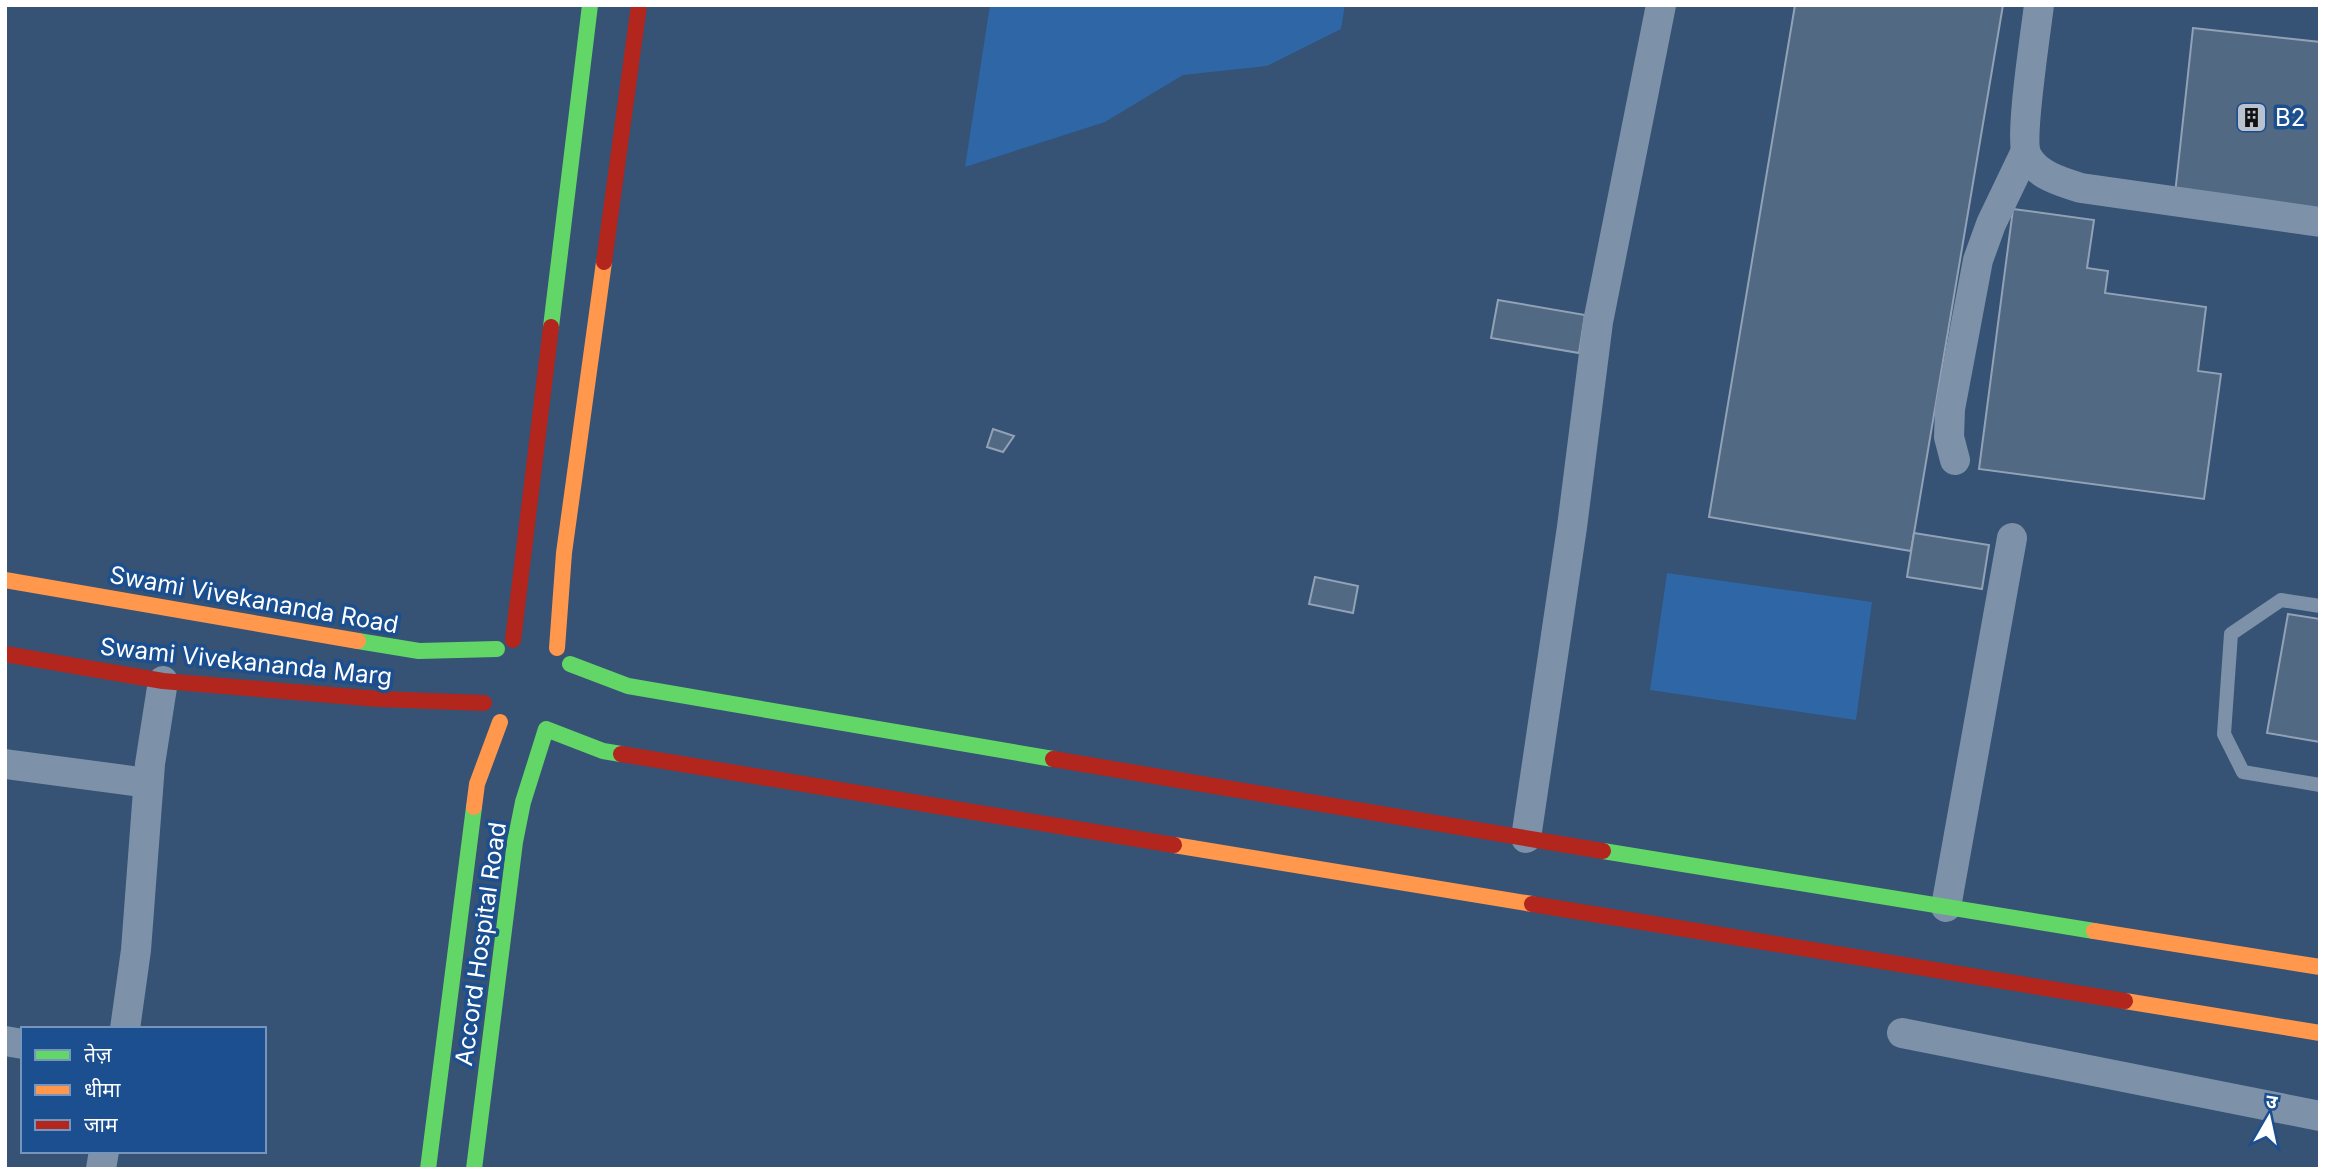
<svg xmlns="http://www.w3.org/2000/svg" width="2325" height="1174" viewBox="0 0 2325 1174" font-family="Inter,'Noto Sans Devanagari',sans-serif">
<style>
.green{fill:#2f66a5}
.building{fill:#526984;stroke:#92a2b6;stroke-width:2}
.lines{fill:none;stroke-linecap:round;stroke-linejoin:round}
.lane{stroke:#7d92a8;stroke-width:14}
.street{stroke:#7d92a8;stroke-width:30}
.fast{stroke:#63d668;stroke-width:16}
.slow{stroke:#ff974d;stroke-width:16}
.jam{stroke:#b3261e;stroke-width:16}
.labels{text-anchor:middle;stroke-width:7;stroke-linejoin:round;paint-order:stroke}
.poi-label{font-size:24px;fill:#fff;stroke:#1b4f8f;text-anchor:start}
.street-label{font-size:24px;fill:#fff;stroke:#1b4f8f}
</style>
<rect width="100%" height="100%" fill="#365274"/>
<g class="green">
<polygon points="990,5 1345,5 1341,29 1267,66 1183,75 1105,122 965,167"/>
<polygon points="1667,573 1872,602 1856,720 1650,690"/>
</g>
<g class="building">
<polygon points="1795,5 2003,5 1911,551 1709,517"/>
<polygon points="2193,28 2320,42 2320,209 2175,194"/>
<polygon points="2013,209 2094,220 2087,268 2108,271 2105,293 2206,307 2198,371 2221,374 2204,499 1979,469"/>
<polygon points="1498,300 1585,315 1579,353 1491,338"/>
<polygon points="993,429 1014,436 1003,452 987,447"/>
<polygon points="1914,533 1989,545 1982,589 1907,577"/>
<polygon points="1315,577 1358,586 1353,613 1309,604"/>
<polygon points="2288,614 2320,619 2320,742 2267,733"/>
</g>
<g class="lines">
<polyline class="lane" points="2320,606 2281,600 2231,634 2224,734 2243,772 2320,785"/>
<g class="street">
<path d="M2039 5C2036 30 2019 140 2027 156 2037 175 2061 182 2081 188L2320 222"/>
<polyline points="1955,460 1949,437 1950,409 1978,260 1991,224 2025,153"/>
<polyline points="5,764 148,783"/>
<polyline points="1526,838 1572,527 1598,322 1661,5"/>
<polyline points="1946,907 2012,538"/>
<polyline points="125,1029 136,950 150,764 163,681"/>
<polyline points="1902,1033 2320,1116"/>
<polyline points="5,1041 23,1044"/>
<polyline points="101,1169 104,1151"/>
</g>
<g class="fast">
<polyline points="551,327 590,5"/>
<polyline points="358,641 419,651 497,649"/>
<polyline points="570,664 628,686 1053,759"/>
<polyline points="1603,851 2094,931"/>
<polyline points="428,1169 474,807"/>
<polyline points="474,1169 515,842 523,802 546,729 603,751 621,754"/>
</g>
<g class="slow">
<polyline points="5,580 358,641"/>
<polyline points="557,648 564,553 604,262"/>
<polyline points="474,807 477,784 500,722"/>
<polyline points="1174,845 1532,904"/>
<polyline points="2094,931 2320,967"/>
<polyline points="2125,1001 2320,1033"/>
</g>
<g class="jam">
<polyline points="604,262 639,5"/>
<polyline points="513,640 551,327"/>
<polyline points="5,654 163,681 378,699 484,703"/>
<polyline points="621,754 1174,845"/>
<polyline points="1053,759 1603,851"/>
<polyline points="1532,904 2125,1001"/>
</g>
</g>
<defs>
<symbol id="building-square" viewBox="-11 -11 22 22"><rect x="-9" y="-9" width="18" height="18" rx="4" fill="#b9c2ce" stroke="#1b4f8f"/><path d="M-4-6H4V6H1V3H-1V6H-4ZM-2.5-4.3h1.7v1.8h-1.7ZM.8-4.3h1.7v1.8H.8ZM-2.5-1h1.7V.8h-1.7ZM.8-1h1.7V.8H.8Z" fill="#111"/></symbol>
</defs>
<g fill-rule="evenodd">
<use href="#building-square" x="2234" y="100" width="35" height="35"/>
</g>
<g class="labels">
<g class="poi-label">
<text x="2275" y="126">B2</text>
</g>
<g class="street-label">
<text transform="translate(254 600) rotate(10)" y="8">Swami Vivekananda Road</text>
<text transform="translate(246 662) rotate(6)" y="8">Swami Vivekananda Marg</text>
<text transform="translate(481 944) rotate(-82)" y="8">Accord Hospital Road</text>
</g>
</g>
<rect width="2325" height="1174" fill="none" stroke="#ffffff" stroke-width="14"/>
<rect x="21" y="1027" width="245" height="126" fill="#1b4f8f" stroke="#7695bc" stroke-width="2"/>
<rect x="35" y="1050" width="35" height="10" fill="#63d668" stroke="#7695bc" stroke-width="2"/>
<text x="84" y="1062" font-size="21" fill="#ffffff">तेज़</text>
<rect x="35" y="1085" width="35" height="10" fill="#ff974d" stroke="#7695bc" stroke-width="2"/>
<text x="84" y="1097" font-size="21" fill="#ffffff">धीमा</text>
<rect x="35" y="1120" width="35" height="10" fill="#b3261e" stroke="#7695bc" stroke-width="2"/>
<text x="84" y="1132" font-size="21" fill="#ffffff">जाम</text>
<g transform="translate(2269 1118) rotate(9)" stroke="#1b4f8f" stroke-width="5" paint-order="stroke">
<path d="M0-5L12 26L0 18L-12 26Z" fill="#ffffff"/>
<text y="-10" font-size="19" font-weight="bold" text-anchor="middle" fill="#ffffff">उ</text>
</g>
</svg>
